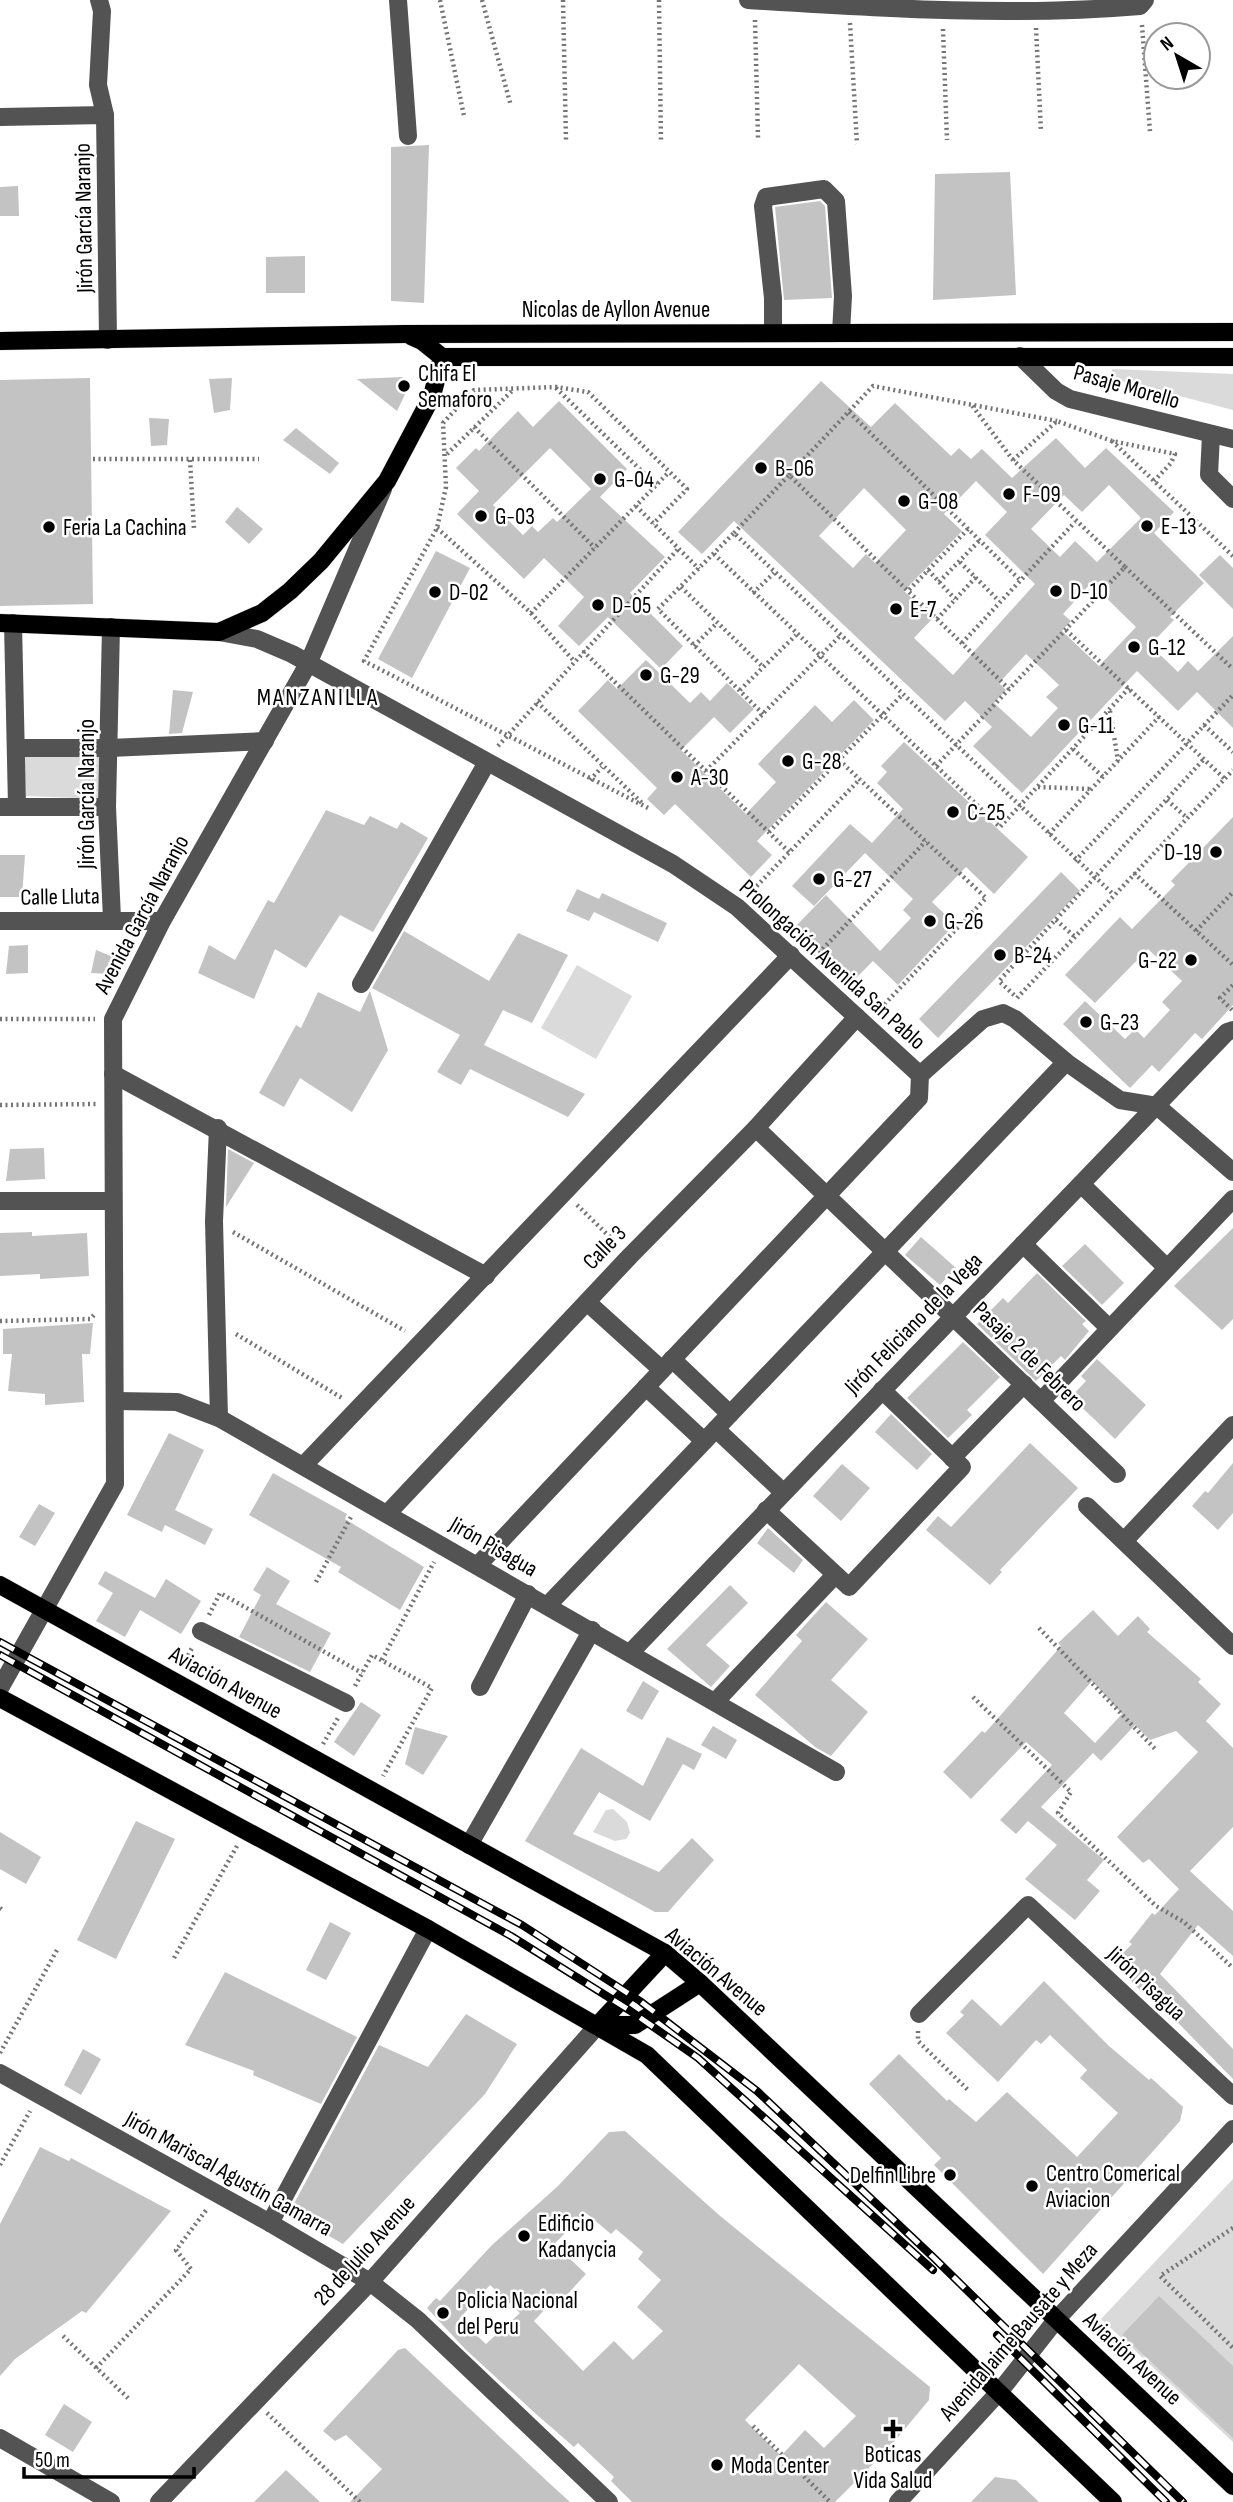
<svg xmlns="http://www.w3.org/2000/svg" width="1233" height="2502" viewBox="0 0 1233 2502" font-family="'Sofia Sans Condensed',sans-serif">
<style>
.green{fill:#dadada}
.building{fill:#c3c3c3;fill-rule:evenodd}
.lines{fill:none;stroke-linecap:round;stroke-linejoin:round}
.major-casing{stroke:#dbdbdb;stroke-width:19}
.path{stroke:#757575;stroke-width:4.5;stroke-dasharray:2 3.5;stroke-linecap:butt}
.minor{stroke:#535353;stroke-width:18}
.major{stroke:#000;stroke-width:18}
.rail-casing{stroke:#000;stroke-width:8}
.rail{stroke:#fff;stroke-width:5;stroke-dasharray:16;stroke-linecap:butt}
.poi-dot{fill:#000;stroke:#fff;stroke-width:2.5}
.labels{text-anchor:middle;stroke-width:5;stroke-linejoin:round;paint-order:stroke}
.street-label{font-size:23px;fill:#000;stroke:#fff}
.poi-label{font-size:23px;fill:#000;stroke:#fff;text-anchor:start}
.neighbourhood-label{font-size:24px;letter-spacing:2px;fill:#000;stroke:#fff}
</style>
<rect width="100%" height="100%" fill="#fff"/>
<g class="green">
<polygon points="1112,369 1233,374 1233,410 1111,378"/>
<polygon points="101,755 101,799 26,796 23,756"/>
<polygon points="577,965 632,996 596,1059 541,1028"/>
<polygon points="613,1809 627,1822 630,1833 626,1839 615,1841 593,1832 606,1810"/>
<polygon points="1233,2179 1233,2442 1101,2319"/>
</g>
<g class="building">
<polygon points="429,145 424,303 391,301 391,147"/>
<polygon points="1010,172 1016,295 933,300 935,174"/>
<polygon points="18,186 19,216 0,216 0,187"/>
<polygon points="820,201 825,206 832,298 784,300 775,207"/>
<polygon points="305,256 305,293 266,293 266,257"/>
<polygon points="402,377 410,384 397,411 357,379"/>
<polygon points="90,378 93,604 0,606 0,380"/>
<polygon points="232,378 230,410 214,413 209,379"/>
<path d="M821 381 871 427 895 403 951 456 959 448 971 459 982 449 1012 478 1056 438 1085 468 1106 448 1174 512 1154 533 1204 583 1170 617 1174 620 1150 645 1178 672 1188 661 1198 671 1233 636V728L1197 692 1178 711 1137 671 1022 793 973 746 992 727 965 701 945 721 734 521 702 554 678 532ZM976 481 1007 512 985 535 1035 584 953 675 914 638 933 618 904 591 962 531 944 514ZM1109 485 1141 518 1097 562 1075 541 1060 557 1031 529 1064 495 1082 512ZM864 488 906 530 875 563 866 554 853 568 819 536ZM1091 583 1136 627 1099 666 1062 631 1071 621 1063 614ZM1026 654 1059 685 1046 697 1058 708 1031 737 994 703 1006 690 999 683Z"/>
<path d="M559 401 627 469 600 497 665 557 630 593 683 646 661 669 608 617 579 646 558 626 584 597 544 558 524 579 457 514 479 491 456 468 476 448 479 451 518 411 533 427ZM550 448 591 489 557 522 553 518 538 532 532 526 523 535 493 505Z"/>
<polygon points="149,418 169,419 167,445 151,446"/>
<polygon points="296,428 339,463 330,474 283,440"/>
<polygon points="237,507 263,529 249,544 225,522"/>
<polygon points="436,551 470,568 412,678 378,659"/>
<polygon points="1220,555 1233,568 1233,609 1199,575"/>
<polygon points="646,660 690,703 701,692 710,701 727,683 754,709 730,733 714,717 681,750 746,814 776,782 758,764 815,705 832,722 854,700 874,720 757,841 772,855 751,877 675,804 664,815 647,799 657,788 578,711 608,680 617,689"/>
<polygon points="173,690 193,692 182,733 169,734"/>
<polygon points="904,742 1028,857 994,894 966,867 932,902 955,924 898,985 873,961 852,982 795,927 826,895 880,951 911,918 903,910 913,899 865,853 814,906 792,886 850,824 872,843 903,809 877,783 887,772 881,766"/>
<polygon points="326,810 364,825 370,816 397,829 401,822 428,838 373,932 340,915 306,968 275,949 254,999 198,973 209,945 235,960 268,900 274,903"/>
<polygon points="1233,817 1233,1005 1202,1039 1195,1033 1159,1072 1152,1065 1130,1088 1063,1024 1085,1001 1125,1039 1135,1029 1144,1038 1170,1010 1162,1002 1182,981 1148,949 1095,1003 1065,975 1120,917 1132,929 1175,885 1171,881"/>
<polygon points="0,855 25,855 22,897 0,897"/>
<polygon points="1061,872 1080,891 938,1038 919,1019"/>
<polygon points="577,889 599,899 602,893 667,923 658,942 594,912 589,921 566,911"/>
<polygon points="404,931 489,981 518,933 568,955 532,1023 503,1010 484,1045 585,1094 568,1117 470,1069 461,1085 437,1072 460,1035 372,988"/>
<polygon points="28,945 28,973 6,974 9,946"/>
<polygon points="96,950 116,958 111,974 91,973"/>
<polygon points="370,991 388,1050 352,1112 300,1078 284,1107 259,1093 296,1025 301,1028 318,992 360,1012"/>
<polygon points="44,1148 45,1179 6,1181 10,1149"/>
<polygon points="228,1149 254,1163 226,1207"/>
<polygon points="1233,1228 1233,1319 1222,1330 1174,1286"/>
<polygon points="32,1232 32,1236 87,1233 89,1276 40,1279 40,1274 0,1276 0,1233"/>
<polygon points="921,1237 956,1268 940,1285 905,1255"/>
<polygon points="1085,1244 1124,1283 1102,1305 1062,1266"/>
<polygon points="1037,1273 1086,1321 1082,1324 1089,1331 1065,1360 1061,1356 1036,1381 977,1324 1003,1298 1008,1303"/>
<polygon points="93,1323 90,1354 82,1354 84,1402 45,1405 45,1394 8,1391 12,1354 3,1354 3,1329"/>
<polygon points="963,1342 1000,1377 967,1410 972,1415 948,1438 907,1398"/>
<polygon points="1097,1359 1146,1405 1115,1439 1071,1397 1086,1381 1081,1376"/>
<polygon points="891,1414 932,1454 917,1470 875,1432"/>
<polygon points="169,1433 204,1450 175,1510 213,1529 205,1545 165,1525 162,1532 127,1515"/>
<polygon points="1030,1443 1078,1488 1000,1570 1002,1572 990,1585 926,1530 938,1516 951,1527"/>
<polygon points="1233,1463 1233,1513 1218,1530 1192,1506 1205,1491 1208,1493"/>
<polygon points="842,1464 870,1488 841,1521 813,1496"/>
<polygon points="273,1473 347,1514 345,1519 424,1567 400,1610 338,1572 341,1567 249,1515"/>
<polygon points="39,1504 55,1513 35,1546 19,1537"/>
<polygon points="768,1528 803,1560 794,1573 757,1543"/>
<polygon points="267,1567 290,1581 276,1604 331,1633 310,1672 239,1637 261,1595 253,1590"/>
<polygon points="105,1571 155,1598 166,1579 201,1601 181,1634 140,1610 125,1637 96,1621 113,1593 98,1584"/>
<polygon points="730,1585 748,1603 706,1645 730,1666 711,1687 667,1649"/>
<polygon points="826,1602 868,1639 831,1680 868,1712 831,1756 815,1747 755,1695 802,1641 796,1635"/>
<path d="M1093 1610 1118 1636 1138 1616 1150 1629 1147 1632 1201 1679 1198 1682 1221 1704 1206 1721 1233 1748V1827L1190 1871 1233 1911V1956L1198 1925 1160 1974 1233 2049V2079L1143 1987 1140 1990 1113 1963 1132 1944 1129 1942 1152 1913 1155 1915 1179 1889 1149 1859 1143 1863 1117 1837 1198 1752 1176 1731 1150 1740 1135 1725 1101 1761 1093 1753 1041 1807 1104 1860 1087 1880 1100 1891 1075 1920 1025 1879 1057 1845 1028 1821 1016 1834 1000 1820 1052 1765 1026 1742 971 1799 943 1772 982 1731 985 1733 1061 1646 1058 1643ZM1092 1681 1122 1714 1095 1743 1064 1713Z"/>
<polygon points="643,1681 659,1691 642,1720 626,1711"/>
<polygon points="361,1702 381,1715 354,1756 334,1742"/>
<polygon points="713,1726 737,1740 726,1759 701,1745"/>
<polygon points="415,1727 448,1736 423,1775 405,1764"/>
<polygon points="667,1737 702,1754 694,1770 683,1764 650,1821 599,1792 573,1834 659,1872 692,1838 714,1860 668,1912 655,1912 525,1841 581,1748 643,1786"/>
<polygon points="136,1821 175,1839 116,1959 77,1940"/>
<polygon points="0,1832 41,1857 26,1884 0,1869"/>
<polygon points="330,1922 351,1933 326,1980 306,1970"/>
<polygon points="225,1972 357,2037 321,2104 253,2075 254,2071 185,2045"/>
<polygon points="1044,1981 1109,2046 1149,2080 1151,2078 1183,2107 1180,2121 1043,2274 934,2165 941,2158 869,2084 899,2054 947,2101 949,2099 976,2122 1007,2092 1077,2157 1118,2113 1080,2078 1087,2070 1050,2035 1041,2044 1036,2040 998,2082 946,2033 964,2015 960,2012 972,1999 1001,2026"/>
<polygon points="466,2014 517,2044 485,2094 343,2244 289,2213 379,2045 428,2067"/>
<polygon points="83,2049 101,2059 81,2095 64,2085"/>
<path d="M625 2131 719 2215 930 2387 929 2400 889 2448 835 2502H632L611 2481 614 2477 578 2443 574 2447 536 2414 465 2349 427 2308 436 2298 440 2301 492 2245 558 2186 609 2132ZM586 2213 611 2234 616 2229 643 2252 638 2259 661 2280 637 2307 663 2331 633 2360 614 2341 583 2371 534 2321 558 2295 563 2299 586 2274 554 2244ZM490 2285 520 2313 486 2344 459 2319ZM799 2364 856 2416 824 2448 805 2430 781 2456 745 2420Z"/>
<polygon points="40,2147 69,2161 71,2158 171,2211 86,2313 82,2311 15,2359 0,2376 0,2224"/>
<polygon points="1159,2296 1233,2366 1233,2438 1122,2335"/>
<polygon points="405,2348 548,2482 570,2502 350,2502 382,2469 346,2435 335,2441 323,2431 398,2350"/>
<polygon points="64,2404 92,2422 73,2452 45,2435"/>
<polygon points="286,2470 320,2502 254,2502"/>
<polygon points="995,2477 1016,2480 1039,2502 971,2502"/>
</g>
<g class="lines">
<defs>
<g id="major">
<polyline points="0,341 405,334 1233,332"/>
<polyline points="442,357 1233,357"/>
<polyline points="0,623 219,632 262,613 290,591 321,561 387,481 432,396 442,357 422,341 411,336"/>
<polyline points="0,1585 665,1953 700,1983 1233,2486"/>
<polyline points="0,1698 428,1929 647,2055 1113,2502"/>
<polyline points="598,2025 635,2025 700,1983"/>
<polyline points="598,2025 665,1953"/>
</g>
</defs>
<use href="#major" class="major-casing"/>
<g class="path">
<polyline points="440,0 464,116"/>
<polyline points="482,0 511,106"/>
<polyline points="563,0 566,141"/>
<polyline points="659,0 661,143"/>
<polyline points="755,20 758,138"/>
<polyline points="850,23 857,144"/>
<polyline points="1142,25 1150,132"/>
<polyline points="1036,28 1041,132"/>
<polyline points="943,29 947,140"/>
<polyline points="556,388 656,485"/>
<polyline points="849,412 1019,579"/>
<polyline points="474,427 595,548"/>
<polyline points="1112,441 1233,556"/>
<polyline points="447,454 513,390"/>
<polyline points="93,459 259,459"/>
<polyline points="190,460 194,529"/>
<polyline points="1013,460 1057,421 1112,441 1175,454 1171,463 1154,481"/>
<polyline points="789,475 873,386 1057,421"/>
<polyline points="636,506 699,569"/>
<polyline points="437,528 531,613 669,472"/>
<polyline points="968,529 908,591 1009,689"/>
<polyline points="734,533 789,475 908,591"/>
<polyline points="714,554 1000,827 1129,688"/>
<polyline points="960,562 999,601"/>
<polyline points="1125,567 1233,669"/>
<polyline points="928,570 955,599"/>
<polyline points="939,582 980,540"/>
<polyline points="681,587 763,667"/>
<polyline points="753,593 774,573"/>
<polyline points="531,613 574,661"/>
<polyline points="937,619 976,577"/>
<polyline points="1066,630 1225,779"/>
<polyline points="962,643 1075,522"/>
<polyline points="694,646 717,623"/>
<polyline points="583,651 789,852"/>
<polyline points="740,690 796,635"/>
<polyline points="537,702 642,803"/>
<polyline points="1110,711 1118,761"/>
<polyline points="763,714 658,609 734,533 1114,895"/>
<polyline points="1204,725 1233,752"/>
<polyline points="498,746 679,548"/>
<polyline points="1073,749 1103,777"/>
<polyline points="839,760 986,898 877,1012"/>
<polyline points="936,766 1125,567 1013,460 971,404"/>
<polyline points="706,771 841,635"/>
<polyline points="590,780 602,767"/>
<polyline points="1038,787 1091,789"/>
<polyline points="1167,800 1186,817"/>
<polyline points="648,808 364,661 437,528 446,487 443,423 474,390 556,387 588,392 687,489 653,524"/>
<polyline points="769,832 903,694"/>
<polyline points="1049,834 1159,717"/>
<polyline points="1075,861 1233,695"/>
<polyline points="1134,873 1233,965"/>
<polyline points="749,894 860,779"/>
<polyline points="1056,920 1075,937"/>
<polyline points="1196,931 1233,892"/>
<polyline points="815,957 926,841"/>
<polyline points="1014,995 999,981 1204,759"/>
<polyline points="1017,998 1233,770"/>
<polyline points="1232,1010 1220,998 1233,985"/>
<polyline points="0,1019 95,1019"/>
<polyline points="0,1105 97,1104"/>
<polyline points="577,1205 616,1243"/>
<polyline points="233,1232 405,1331"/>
<polyline points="0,1321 90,1319 95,1314"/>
<polyline points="236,1334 342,1398"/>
<polyline points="316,1582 352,1515"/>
<polyline points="209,1615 220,1593 362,1673"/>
<polyline points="1039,1628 1157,1751"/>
<polyline points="382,1660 434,1562"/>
<polyline points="183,1665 192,1648"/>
<polyline points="355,1686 372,1655 432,1688 383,1776"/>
<polyline points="973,1697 1071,1792 1058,1813 1156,1906 1184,1922 1233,1968"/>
<polyline points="323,1744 338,1718"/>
<polyline points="0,1908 4,1911"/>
<polyline points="174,1958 237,1846"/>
<polyline points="918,2031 918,2041 968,2090"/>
<polyline points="0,2053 57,1950"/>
<polyline points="0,2165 30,2111"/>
<polyline points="1233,2228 1160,2276 1233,2348"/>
<polyline points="63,2336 130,2400"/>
<polyline points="96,2368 191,2269 176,2250 207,2209"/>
<polyline points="267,2413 360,2502"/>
<polyline points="753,2426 830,2502"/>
</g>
<g class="minor">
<polyline points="99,0 102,11 98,85 105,115"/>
<polyline points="398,0 408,136"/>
<path d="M748 0C878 8 1010 17 1140 6L1145 0"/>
<polyline points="0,117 105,115 108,340"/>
<polyline points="773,333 773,298 763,206 766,197 824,189 836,201 843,296 841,333"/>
<polyline points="1020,356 1056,391 1070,399 1233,439"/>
<polyline points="1211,435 1209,475 1233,499"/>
<polyline points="13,623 17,806"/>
<polyline points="111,627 107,807 112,919"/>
<polyline points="219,632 257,639 292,654 673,864 737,907 920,1075"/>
<polyline points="16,748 110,748 265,741"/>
<polyline points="0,807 107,807"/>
<polyline points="0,921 162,921"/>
<polyline points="361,984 486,764"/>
<polyline points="113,1074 486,1276"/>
<polyline points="920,1075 983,1019 1003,1013 1015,1019 1066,1062 1120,1100 1157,1106 1233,1172"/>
<polyline points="218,1128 214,1221 219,1418"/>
<polyline points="756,1128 1117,1474"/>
<polyline points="1081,1184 1166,1267"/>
<polyline points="0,1201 112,1201"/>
<polyline points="1023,1244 1109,1328"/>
<polyline points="587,1302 662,1370"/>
<polyline points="672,1359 730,1414"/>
<polyline points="646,1387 704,1441"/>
<polyline points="116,1401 177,1402 219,1418 836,1772"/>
<polyline points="1041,1401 1233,1199"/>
<polyline points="716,1429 783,1492"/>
<polyline points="952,1458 1024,1384"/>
<polyline points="303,1466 791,955"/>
<polyline points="1087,1506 1233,1646"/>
<polyline points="766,1510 849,1587 962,1467 882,1390"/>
<polyline points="388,1513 630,1256 756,1128 857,1017"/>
<polyline points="1124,1541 1233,1425"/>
<polyline points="478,1565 919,1098 920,1075"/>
<polyline points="548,1605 1066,1062"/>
<polyline points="201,1631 346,1703"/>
<polyline points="630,1653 1227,1032 1233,1030"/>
<polyline points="480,1687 528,1594"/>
<polyline points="0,1688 115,1484 113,1019 162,921 308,664 383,489"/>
<polyline points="715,1702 835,1575"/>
<polyline points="469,1845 592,1630"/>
<polyline points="919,2014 1028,1905 1233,2096"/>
<polyline points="0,2073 270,2223 370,2282 418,2320 609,2502"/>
<polyline points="270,2223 428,1929"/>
<polyline points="0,2438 111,2502"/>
<polyline points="159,2502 370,2282 598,2025"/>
<polyline points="898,2502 1000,2391 1056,2320 1233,2129"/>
</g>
<use href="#major" class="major"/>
<defs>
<g id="rail">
<polyline points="0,1642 522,1925 640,2001 757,2091 933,2257 1183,2502"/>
<polyline points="0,1655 511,1936 629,2010 698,2058 933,2270"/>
<polyline points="997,2335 1166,2502"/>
</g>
</defs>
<use href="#rail" class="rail-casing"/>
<use href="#rail" class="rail"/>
</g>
<g class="poi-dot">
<circle cx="404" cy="386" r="7"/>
<circle cx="761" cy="468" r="7"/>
<circle cx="600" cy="479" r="7"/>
<circle cx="1009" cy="494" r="7"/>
<circle cx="904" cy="501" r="7"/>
<circle cx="481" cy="516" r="7"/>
<circle cx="1147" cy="526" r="7"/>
<circle cx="49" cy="527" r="7"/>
<circle cx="1056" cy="591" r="7"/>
<circle cx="435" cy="592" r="7"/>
<circle cx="598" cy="605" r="7"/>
<circle cx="896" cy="609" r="7"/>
<circle cx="1134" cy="647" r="7"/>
<circle cx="646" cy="675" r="7"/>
<circle cx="1064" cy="725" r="7"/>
<circle cx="788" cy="761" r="7"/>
<circle cx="677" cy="777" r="7"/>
<circle cx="953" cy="812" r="7"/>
<circle cx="1216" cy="852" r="7"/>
<circle cx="819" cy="879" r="7"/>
<circle cx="930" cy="921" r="7"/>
<circle cx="1000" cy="955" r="7"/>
<circle cx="1191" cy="960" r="7"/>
<circle cx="1086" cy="1022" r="7"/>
<circle cx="950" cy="2175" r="7"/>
<circle cx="1032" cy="2186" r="7"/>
<circle cx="524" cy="2236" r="7"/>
<circle cx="443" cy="2313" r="7"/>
<path d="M889.5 2418.5h7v7h7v7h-7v7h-7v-7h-7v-7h7z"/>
<circle cx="717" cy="2465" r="7"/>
</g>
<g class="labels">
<g class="street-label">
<text transform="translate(83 218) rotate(-91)" y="8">Jirón García Naranjo</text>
<text x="616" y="317">Nicolas de Ayllon Avenue</text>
<text transform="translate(1127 386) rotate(16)" y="8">Pasaje Morello</text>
<text transform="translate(86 794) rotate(-90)" y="8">Jirón García Naranjo</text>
<text transform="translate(60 896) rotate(-1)" y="8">Calle Lluta</text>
<text transform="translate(141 914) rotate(-62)" y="8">Avenida García Naranjo</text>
<text transform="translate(833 964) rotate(42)" y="8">Prolongación Avenida San Pablo</text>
<text transform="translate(604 1247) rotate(-46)" y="8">Calle 3</text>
<text transform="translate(913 1323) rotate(-46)" y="8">Jirón Feliciano de la Vega</text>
<text transform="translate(1030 1356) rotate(44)" y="8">Pasaje 2 de Febrero</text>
<text transform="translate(494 1546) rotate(30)" y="8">Jirón Pisagua</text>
<text transform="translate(226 1682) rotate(29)" y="8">Aviación Avenue</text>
<text transform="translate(717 1971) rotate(40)" y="8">Aviación Avenue</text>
<text transform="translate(1147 1983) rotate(43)" y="8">Jirón Pisagua</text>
<text transform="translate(229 2173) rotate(29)" y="8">Jirón Mariscal Agustín Gamarra</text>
<text transform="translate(364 2250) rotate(-48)" y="8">28 de Julio Avenue</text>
<text transform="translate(1018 2331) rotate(-49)" y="8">Avenida Jaime Bausate y Meza</text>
<text transform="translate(1133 2358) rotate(43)" y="8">Aviación Avenue</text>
</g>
<g class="poi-label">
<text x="418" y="381">Chifa El<tspan x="418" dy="26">Semaforo</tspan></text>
<text x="775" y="476">B-06</text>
<text x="614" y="487">G-04</text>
<text x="1023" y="502">F-09</text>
<text x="918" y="509">G-08</text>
<text x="495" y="524">G-03</text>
<text x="1161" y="534">E-13</text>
<text x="63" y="535">Feria La Cachina</text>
<text x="1070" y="599">D-10</text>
<text x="449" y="600">D-02</text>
<text x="612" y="613">D-05</text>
<text x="910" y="617">E-7</text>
<text x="1148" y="655">G-12</text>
<text x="660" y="683">G-29</text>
<text x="1078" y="733">G-11</text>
<text x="802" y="769">G-28</text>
<text x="691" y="785">A-30</text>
<text x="967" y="820">C-25</text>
<text x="1202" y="860" text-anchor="end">D-19</text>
<text x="833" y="887">G-27</text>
<text x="944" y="929">G-26</text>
<text x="1014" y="963">B-24</text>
<text x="1177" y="968" text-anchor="end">G-22</text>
<text x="1100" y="1030">G-23</text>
<text x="1046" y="2181">Centro Comerical<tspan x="1046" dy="26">Aviacion</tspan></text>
<text x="936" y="2183" text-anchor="end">Delfin Libre</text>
<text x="538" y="2231">Edificio<tspan x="538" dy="26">Kadanycia</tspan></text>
<text x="457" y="2308">Policia Nacional<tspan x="457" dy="26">del Peru</tspan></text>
<text x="893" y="2462" text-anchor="middle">Boticas<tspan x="893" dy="26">Vida Salud</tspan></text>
<text x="731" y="2473">Moda Center</text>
</g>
<g class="neighbourhood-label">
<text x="318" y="705">MANZANILLA</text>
</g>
</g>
<g transform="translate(1177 56) rotate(321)"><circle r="33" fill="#ffffff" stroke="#999999" stroke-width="2"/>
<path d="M0-5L12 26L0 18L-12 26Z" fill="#000000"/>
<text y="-10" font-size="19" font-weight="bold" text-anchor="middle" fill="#000000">N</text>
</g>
<path d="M24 2467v10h170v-10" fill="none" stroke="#000000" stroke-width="3.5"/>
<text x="35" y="2467" font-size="21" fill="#000000" stroke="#ffffff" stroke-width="5" paint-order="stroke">50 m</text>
</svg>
